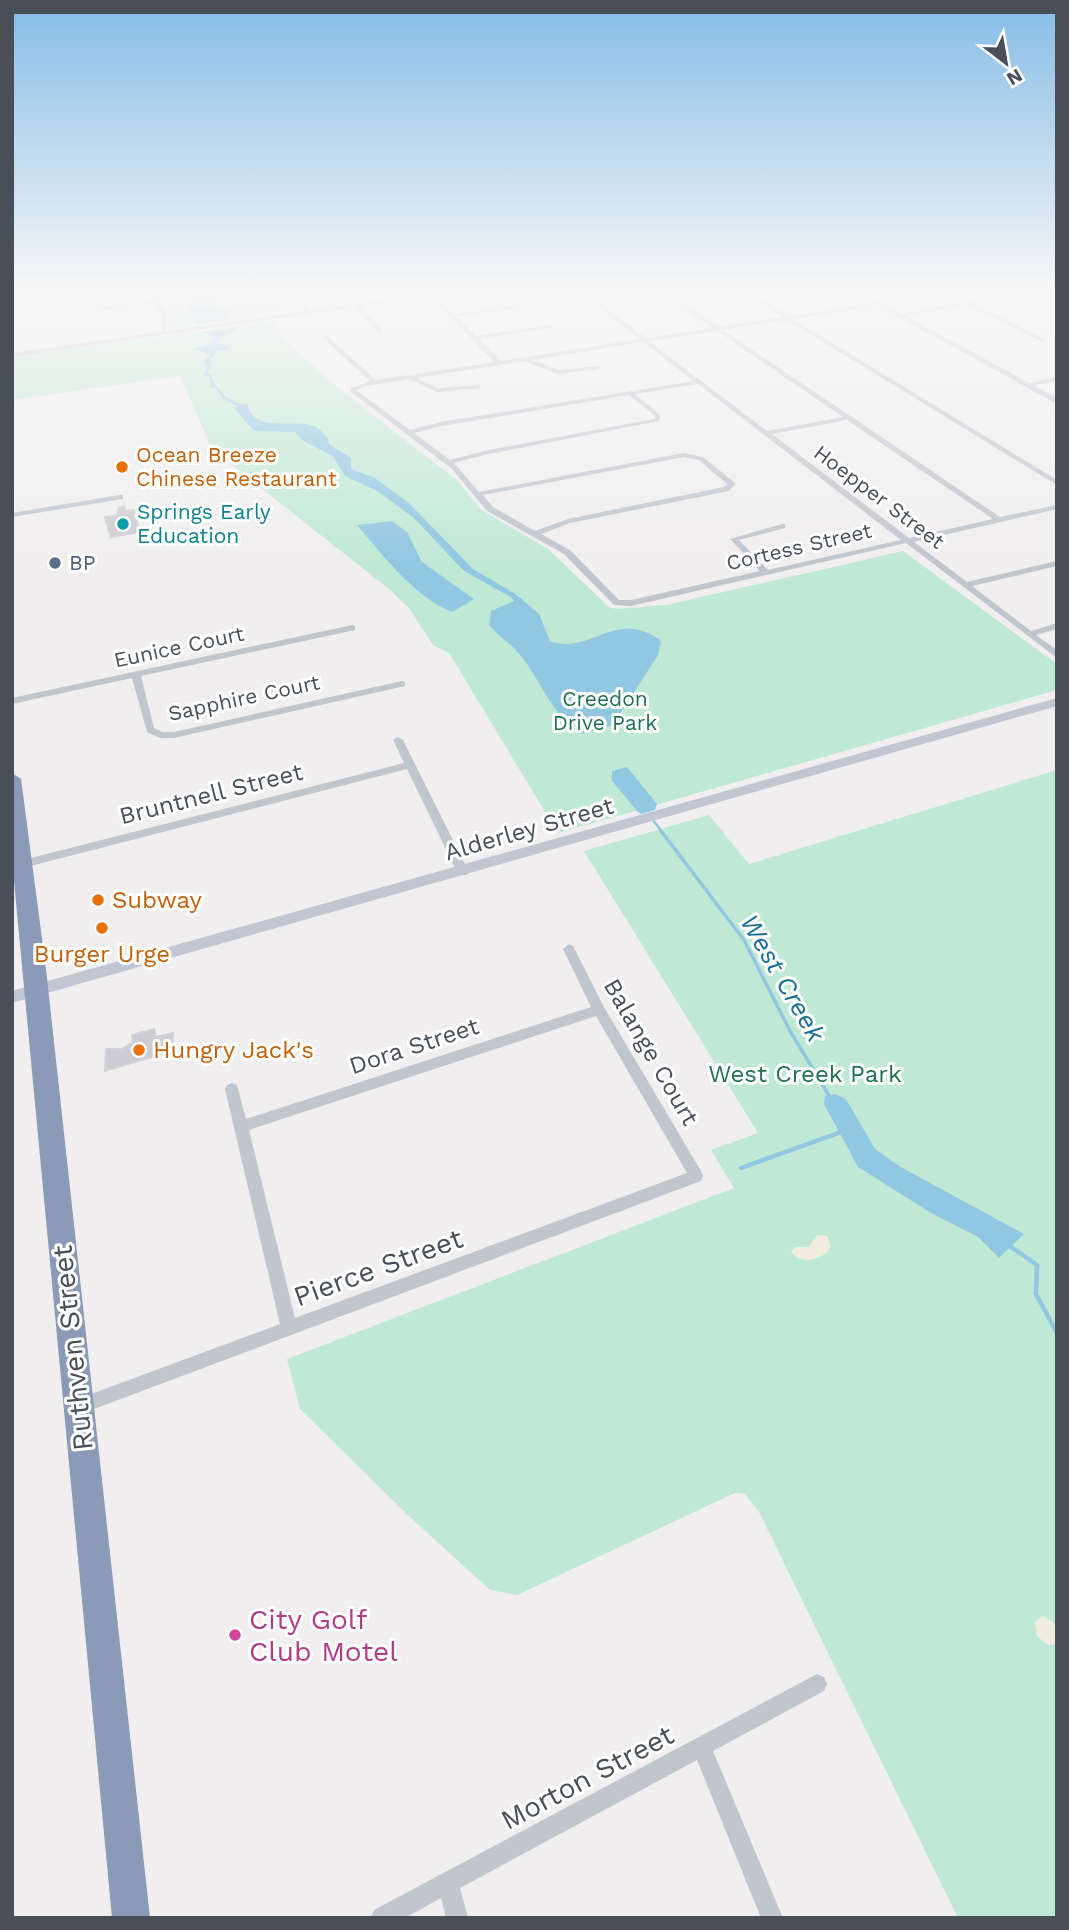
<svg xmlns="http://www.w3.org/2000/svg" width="1069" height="1930" viewBox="0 0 1069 1930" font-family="'Work Sans',sans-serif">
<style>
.green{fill:#c0e9d5}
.sand{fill:#f0ede0}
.water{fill:#92c7e2}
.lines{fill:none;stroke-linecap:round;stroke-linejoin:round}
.stream-far2{stroke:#92c7e2;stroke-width:2.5}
.stream-far1{stroke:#92c7e2;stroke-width:3.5}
.stream{stroke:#92c7e2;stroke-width:4.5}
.building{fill:#ccccd2;stroke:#d2d3d8;stroke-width:2}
.street{fill:#c0c6ce;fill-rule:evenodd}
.secondary{fill:#c0c7d2;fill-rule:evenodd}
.highway{fill:#8a9ab7;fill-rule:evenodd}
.food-dot{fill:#e8710a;stroke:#fff;stroke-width:2.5}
.culture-dot{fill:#0f9aa8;stroke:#fff;stroke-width:2.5}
.service-dot{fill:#5c6f8a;stroke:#fff;stroke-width:2.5}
.hotel-dot{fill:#d1479c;stroke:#fff;stroke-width:2.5}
.labels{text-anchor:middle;stroke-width:6;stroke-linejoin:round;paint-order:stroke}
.far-food-label{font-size:21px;fill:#c56008;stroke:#fff;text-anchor:start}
.far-street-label{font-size:21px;fill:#484f59;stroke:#fff}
.far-culture-label{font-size:21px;fill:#0d838f;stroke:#fff;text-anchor:start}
.far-service-label{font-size:21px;fill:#4e5e75;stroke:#fff;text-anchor:start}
.far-park-label{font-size:21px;fill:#207253;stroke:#fff}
.street-label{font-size:24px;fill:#484f59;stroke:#fff}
.food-label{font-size:24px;fill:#c56008;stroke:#fff;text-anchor:start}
.park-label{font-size:24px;fill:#207253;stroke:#fff}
.water-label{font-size:26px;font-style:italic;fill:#1b6e98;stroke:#fff}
.near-street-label{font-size:28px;fill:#484f59;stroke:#fff}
.near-hotel-label{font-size:28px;fill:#b23c85;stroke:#fff;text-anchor:start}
</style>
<rect width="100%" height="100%" fill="#f0eeee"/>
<g class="green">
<polygon points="155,291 288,291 301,309 168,329 167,318"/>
<polygon points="272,321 287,342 331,382 459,482 480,509 548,549 609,607 617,609 666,605 903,551 1057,664 1057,690 558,833 449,653 433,645 409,608 389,589 212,449 180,376 12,400 12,357"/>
<polygon points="1057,770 1057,1918 958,1918 758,1510 745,1494 735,1493 517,1595 490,1590 412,1519 300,1409 287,1359 734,1188 711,1150 758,1133 584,851 709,815 749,864"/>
</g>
<g class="sand">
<path d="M817 1235 827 1236 831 1246 827 1253C814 1260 801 1265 791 1251L795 1247H809Z"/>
<polygon points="1043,1616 1057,1625 1056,1644 1048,1645 1037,1636 1035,1622"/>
</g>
<g class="water">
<polygon points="209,291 210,296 220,300 213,304 226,309 230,320 199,324 188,311 187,304 195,297 194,292"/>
<path d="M237 328C234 336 221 335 215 343L227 345 230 349 217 351 209 361 212 362 208 374H211C214 388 231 406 248 404 252 435 297 417 316 427 320 429 325 435 328 439L329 444 351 458V469L375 478 409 503 473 569 517 595 539 614 550 641C589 656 614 609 659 639L661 642 658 655 613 725 582 734C552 717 542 682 521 656 512 644 498 636 489 625L491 611 514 601 511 597 464 571 414 518 377 491 345 476 333 456 305 442 295 432 254 431 234 408 238 406 223 399 215 388H211L209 377 203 376 208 365 203 364 210 354 194 349 210 344 216 337 202 332Z"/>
<path d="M392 521 407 532 422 562 474 599 452 612C413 596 383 555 357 525Z"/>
<polygon points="627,767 657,804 655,810 641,814 637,811 612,781 612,771"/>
<polygon points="835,1094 846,1099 875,1149 899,1166 1024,1234 999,1258 978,1237 931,1213 858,1167 824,1104 825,1096"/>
</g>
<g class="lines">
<polyline class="stream-far2" points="652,819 663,833"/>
<polyline class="stream-far1" points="661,831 744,940 790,1031 830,1097"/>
<g class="stream">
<polyline points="741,1168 844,1131"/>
<polyline points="1007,1244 1037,1265 1036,1294 1057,1333"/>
</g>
</g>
<g class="building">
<polygon points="124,506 126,511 134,510 140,532 111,537 105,517 117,515 119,508"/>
<polygon points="154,1029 156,1037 173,1033 172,1051 105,1071 106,1049 122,1049 133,1042 132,1035"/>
</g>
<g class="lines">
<g class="street">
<polygon points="150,291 155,291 167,318 167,333 162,332 161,318 155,303 98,311 95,309 153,300"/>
<polygon points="292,291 297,291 311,314 307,314"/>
<path d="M578 291H584L646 338 712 328 660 291H666L719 327 782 317 742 291H748L789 316 878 303 876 306 793 319 1057 480V485L787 320 723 330 1000 517 1057 505V509L914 542 967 582 1057 561V566L972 586 1031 631 1057 623V629L1036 635 1057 650V658L906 543 631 606 614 605 564 554 487 511 452 469 350 391V389L370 381 322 337 327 336 376 380 495 362 430 297 432 294 454 314 526 304 529 306 457 317 476 336 551 325 554 327 479 339 501 361 639 339ZM717 331 843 417 767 431 649 341ZM643 342 694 381 441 422 410 430 356 390 366 386 409 379 437 392 479 388 481 385 438 388 416 378 524 361 558 374 598 369 600 366 559 370 532 360ZM698 384 901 540 768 570 739 540 785 528V524H782L730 539 760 571 631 600H619L570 550 541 534 570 523 729 491 735 484 734 482 703 457 684 453 479 492 454 463 484 455 659 421 660 415 635 394ZM629 395 655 416 654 419 484 451 450 460 414 433 442 426ZM847 420 993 519 909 538 772 434ZM684 457 699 460 727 484 724 487 568 519 535 531 493 507 483 495Z"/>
<polygon points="943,291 950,291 969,301 1027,291 1041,291 1036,293 1057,302 1057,306 1029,294 974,304 1048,341 1043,342 968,305 897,317 894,315 963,302"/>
<polygon points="354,305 358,305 382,330 382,332 378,332 354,307"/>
<polygon points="1057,377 1057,381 1026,387 1023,385"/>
<polygon points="120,495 123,495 123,499 12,517 12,513"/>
<polygon points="352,625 355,626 355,630 141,676 154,728 162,732 174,732 402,681 405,682 405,686 174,738 160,738 147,732 132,678 12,704 12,698"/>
<polygon points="398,737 403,740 469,872 467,875 459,875 457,872 407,769 23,868 17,864 23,860 404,763 393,740"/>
<path d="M569 944 573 946 604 1007 701 1171 703 1176 701 1181 78 1415 72 1413 70 1407 72 1401 280 1324 225 1089 227 1085 232 1083 237 1085 246 1119 591 1007 563 949ZM596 1016 687 1173 295 1318 249 1130Z"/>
<polygon points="817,1674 824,1677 827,1684 824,1691 713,1751 783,1918 761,1918 697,1760 460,1888 468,1918 446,1918 441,1898 405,1918 371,1918 374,1910"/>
</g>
<g class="secondary">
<polygon points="446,291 467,291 12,357 12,353"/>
<polygon points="851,291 860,291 1057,398 1057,404"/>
<polygon points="1057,698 1057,706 12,1003 12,991"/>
</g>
<polygon class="highway" points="12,773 21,779 46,969 150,1918 112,1918 12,860"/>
</g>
<linearGradient id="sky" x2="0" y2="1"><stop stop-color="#85bce6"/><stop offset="0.52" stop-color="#f8f7f7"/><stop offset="1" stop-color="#f8f7f7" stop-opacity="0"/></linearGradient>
<rect width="1069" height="562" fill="url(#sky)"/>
<g class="food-dot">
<circle cx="122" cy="467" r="7"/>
<circle cx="98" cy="900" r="7"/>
<circle cx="102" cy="928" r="7"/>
<circle cx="139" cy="1050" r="7"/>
</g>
<circle class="culture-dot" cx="123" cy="524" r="7"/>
<circle class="service-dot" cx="55" cy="563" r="7"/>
<circle class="hotel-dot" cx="235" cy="1635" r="7"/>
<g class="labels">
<g class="far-food-label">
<text x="136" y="462">Ocean Breeze<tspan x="136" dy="24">Chinese Restaurant</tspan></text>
</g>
<g class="far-street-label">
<text transform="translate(879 497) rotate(37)" y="7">Hoepper Street</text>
<text transform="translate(799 547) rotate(-13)" y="7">Cortess Street</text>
<text transform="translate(179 647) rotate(-12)" y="7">Eunice Court</text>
<text transform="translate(244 698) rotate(-12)" y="7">Sapphire Court</text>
</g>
<g class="far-culture-label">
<text x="137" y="519">Springs Early<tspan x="137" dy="24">Education</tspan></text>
</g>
<g class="far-service-label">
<text x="69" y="570">BP</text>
</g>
<g class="far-park-label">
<text x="605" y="706">Creedon<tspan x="605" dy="24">Drive Park</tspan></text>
</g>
<g class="street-label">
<text transform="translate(211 794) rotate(-14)" y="8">Bruntnell Street</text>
<text transform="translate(529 829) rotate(-16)" y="8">Alderley Street</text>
<text transform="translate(414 1046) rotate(-18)" y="8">Dora Street</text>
<text transform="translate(651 1052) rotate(60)" y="8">Balange Court</text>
</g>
<g class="food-label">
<text x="112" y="908">Subway</text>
<text x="102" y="962" text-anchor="middle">Burger Urge</text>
<text x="153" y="1058">Hungry Jack's</text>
</g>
<g class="park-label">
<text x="805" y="1082">West Creek Park</text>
</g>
<g class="water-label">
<text transform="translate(783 978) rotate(60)" y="9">West Creek</text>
</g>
<g class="near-street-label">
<text transform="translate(378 1267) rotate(-20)" y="10">Pierce Street</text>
<text transform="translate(72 1348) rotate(-96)" y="10">Ruthven Street</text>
<text transform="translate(587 1777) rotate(-28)" y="10">Morton Street</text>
</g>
<g class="near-hotel-label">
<text x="249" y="1629">City Golf<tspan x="249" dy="32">Club Motel</tspan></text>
</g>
</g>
<rect width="1069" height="1930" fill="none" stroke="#484f59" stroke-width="28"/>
<g transform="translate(1006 63) rotate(149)" stroke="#ffffff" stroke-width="5" paint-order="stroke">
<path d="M0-5L12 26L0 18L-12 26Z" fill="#484f59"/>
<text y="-10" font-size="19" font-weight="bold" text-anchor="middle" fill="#484f59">N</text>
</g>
</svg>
